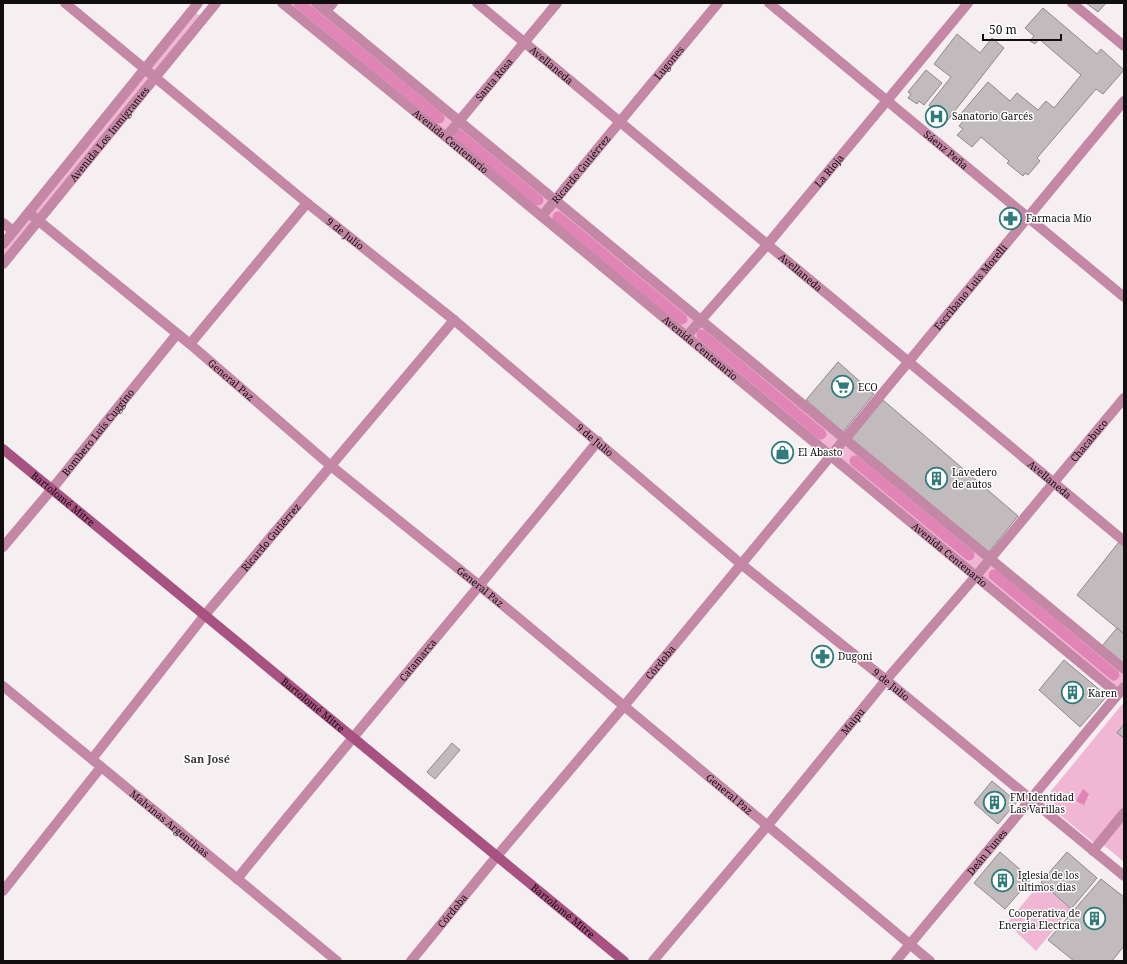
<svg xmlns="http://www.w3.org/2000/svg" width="1127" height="964" viewBox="0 0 1127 964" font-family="'Noto Serif',serif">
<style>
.green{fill:#f0b6d3}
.water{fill:#e085b6}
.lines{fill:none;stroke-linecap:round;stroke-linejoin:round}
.canal{stroke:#e085b6;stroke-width:11}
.building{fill:#c2bbbe;stroke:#8f898c}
.street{stroke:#c488a6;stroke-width:10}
.secondary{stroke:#a85282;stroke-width:10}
.labels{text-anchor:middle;stroke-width:3;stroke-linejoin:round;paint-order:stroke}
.street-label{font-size:10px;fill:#110e0f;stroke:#fff}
.poi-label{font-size:10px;fill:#110e0f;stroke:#fff;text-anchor:start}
.neighbourhood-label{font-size:11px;font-weight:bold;fill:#3d383a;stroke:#fff}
</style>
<rect width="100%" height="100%" fill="#f6eff2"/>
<g class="green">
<polygon points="289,3 312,3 1124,673 1124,682 1117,690"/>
<polygon points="195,12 200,16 156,74 151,69"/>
<polygon points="146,73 151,78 39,217 33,212"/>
<polygon points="29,217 34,221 3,259 3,249"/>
<polygon points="1124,702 1124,862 1100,842 1094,843 1043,801"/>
<polygon points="1041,882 1071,909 1036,951 1007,923"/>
</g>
<polygon class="water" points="1083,789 1089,794 1084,805 1076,801"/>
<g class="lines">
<g class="canal">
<polyline points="299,3 439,118"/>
<polyline points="459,135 538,200"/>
<polyline points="558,217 682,319"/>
<polyline points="702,335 821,434"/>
<polyline points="855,461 969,555"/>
<polyline points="994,575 1114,675"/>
</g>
</g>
<g class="building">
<polygon points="1086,3 1106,3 1098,12"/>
<polygon points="1043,8 1097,54 1101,49 1124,70 1103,94 1096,89 1037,158 1040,161 1028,175 1025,173 1023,176 1007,163 1009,161 981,137 972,147 957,135 963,129 959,126 963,121 958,117 988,82 1010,101 1017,93 1038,110 1046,101 1054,108 1081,75 1039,39 1035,44 1030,41 1034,36 1025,28"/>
<polygon points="957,34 980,53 992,38 1004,48 943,126 927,114 932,108 929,105 951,77 934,64"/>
<polygon points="926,70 942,83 924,105 919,101 917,104 908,98 911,94 908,92"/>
<polygon points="838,362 874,394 843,432 806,400"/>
<polygon points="883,400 1018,516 989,552 851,439"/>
<polygon points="1119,542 1124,546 1124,634 1077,595"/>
<polygon points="1117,628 1124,634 1124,665 1102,646"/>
<polygon points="1064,660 1107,696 1080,727 1039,690"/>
<polygon points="1124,724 1124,738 1117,733"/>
<polygon points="452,743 460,750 435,779 427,772"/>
<polygon points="992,781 1017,802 998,824 974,803"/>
<polygon points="1000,852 1031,879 1005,909 974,883"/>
<polygon points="1067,852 1097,878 1071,909 1041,882"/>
<polygon points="1101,879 1124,897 1124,946 1112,961 1074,961 1048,940"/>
</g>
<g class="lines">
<g class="street">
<path id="s1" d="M65 3 307 203 454 320 741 564 886 680 1124 876"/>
<path id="s2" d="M282 3 446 137 1118 694"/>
<polyline points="316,3 1124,669"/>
<path id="s3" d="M477 3 1124 541"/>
<path id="s4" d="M769 3 1124 297"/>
<polyline points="1072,3 1124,46"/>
<polyline points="326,11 333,3"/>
<path id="s5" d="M446 137 557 3"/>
<path id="s6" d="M29 213 190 344 331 466 480 586 930 961"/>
<path id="s7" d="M542 216 718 3"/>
<polyline points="3,223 13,231"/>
<polyline points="3,244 198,3"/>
<path id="s8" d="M3 264 216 3"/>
<path id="s9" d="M687 336 767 245 968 3"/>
<polyline points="190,344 307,203"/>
<path id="s10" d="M3 547 52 489 177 334"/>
<path id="s11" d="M3 686 337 961"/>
<path id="s12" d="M92 759 204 616 454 320"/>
<polyline points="1093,851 1124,813"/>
<path id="s13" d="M237 879C356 732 479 588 598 441"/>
<polyline points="3,891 101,767"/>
<path id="s14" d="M411 961 497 856 624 706 1124 101"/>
<path id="s15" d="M653 961 768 825 886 680 976 576 1124 398"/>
<path id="s16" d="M896 961 1124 687"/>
</g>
<path class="secondary" id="s17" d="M3 449 624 961"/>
</g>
<defs>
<symbol id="hospital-ring" viewBox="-11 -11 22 22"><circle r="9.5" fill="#fff" stroke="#327b7d" stroke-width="1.5"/><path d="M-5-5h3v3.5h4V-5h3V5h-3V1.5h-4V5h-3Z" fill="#327b7d"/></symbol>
<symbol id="pharmacy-ring" viewBox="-11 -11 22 22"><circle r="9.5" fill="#fff" stroke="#327b7d" stroke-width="1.5"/><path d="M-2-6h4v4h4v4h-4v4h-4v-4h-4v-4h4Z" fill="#327b7d"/></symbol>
<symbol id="supermarket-ring" viewBox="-11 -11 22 22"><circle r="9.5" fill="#fff" stroke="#327b7d" stroke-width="1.5"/><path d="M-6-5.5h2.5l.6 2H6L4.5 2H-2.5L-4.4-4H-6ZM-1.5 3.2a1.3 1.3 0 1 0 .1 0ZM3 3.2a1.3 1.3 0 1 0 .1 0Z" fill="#327b7d"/></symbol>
<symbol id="shop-ring" viewBox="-11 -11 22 22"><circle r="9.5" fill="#fff" stroke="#327b7d" stroke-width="1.5"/><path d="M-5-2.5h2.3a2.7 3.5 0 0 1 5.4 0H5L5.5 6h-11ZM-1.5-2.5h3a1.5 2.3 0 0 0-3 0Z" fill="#327b7d"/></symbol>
<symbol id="building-ring" viewBox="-11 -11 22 22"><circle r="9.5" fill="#fff" stroke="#327b7d" stroke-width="1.5"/><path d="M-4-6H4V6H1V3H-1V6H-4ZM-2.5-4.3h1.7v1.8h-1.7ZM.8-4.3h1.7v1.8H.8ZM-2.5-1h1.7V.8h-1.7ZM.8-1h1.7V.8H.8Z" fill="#327b7d"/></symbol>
</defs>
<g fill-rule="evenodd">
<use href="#hospital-ring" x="924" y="104" width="25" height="25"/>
<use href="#pharmacy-ring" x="998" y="206" width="25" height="25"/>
<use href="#supermarket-ring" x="830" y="374" width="25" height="25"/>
<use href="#shop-ring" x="770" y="440" width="25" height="25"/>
<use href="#building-ring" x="924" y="466" width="25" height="25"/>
<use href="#pharmacy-ring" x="810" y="644" width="25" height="25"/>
<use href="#building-ring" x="1060" y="680" width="25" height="25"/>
<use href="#building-ring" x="982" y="790" width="25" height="25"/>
<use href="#building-ring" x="990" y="868" width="25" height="25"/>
<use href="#building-ring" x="1082" y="906" width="25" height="25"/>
</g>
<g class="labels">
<g class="street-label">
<text dy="4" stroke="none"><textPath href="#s7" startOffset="199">Lugones</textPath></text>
<text dy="4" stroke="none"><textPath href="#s3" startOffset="97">Avellaneda</textPath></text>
<text dy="4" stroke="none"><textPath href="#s5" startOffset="75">Santa Rosa</textPath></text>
<text dy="4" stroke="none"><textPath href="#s8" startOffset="168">Avenida Los Inmigrantes</textPath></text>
<text dy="4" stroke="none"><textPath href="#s2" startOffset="218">Avenida Centenario</textPath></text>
<text dy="4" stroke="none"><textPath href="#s4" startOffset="230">Sáenz Peña</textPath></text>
<text dy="4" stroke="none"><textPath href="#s7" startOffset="61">Ricardo Gutiérrez</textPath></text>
<text dy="4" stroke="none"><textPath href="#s9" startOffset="218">La Rioja</textPath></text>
<text dy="4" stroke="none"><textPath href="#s1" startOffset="363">9 de Julio</textPath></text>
<text dy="4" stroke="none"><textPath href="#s3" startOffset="421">Avellaneda</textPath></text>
<text dy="4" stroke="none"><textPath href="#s14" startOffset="876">Escribano Luis Morelli</textPath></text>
<text dy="4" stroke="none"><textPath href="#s2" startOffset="542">Avenida Centenario</textPath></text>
<text dy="4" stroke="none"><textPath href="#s6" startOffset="262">General Paz</textPath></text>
<text dy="4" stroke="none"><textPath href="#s10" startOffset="149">Bombero Luis Cuggino</textPath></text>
<text dy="4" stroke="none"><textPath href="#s1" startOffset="687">9 de Julio</textPath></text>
<text dy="4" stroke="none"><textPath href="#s15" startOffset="679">Chacabuco</textPath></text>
<text dy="4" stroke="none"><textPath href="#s3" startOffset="745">Avellaneda</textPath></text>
<text dy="4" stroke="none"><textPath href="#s17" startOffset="78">Bartolomé Mitre</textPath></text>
<text dy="4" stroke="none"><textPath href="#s12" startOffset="285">Ricardo Gutiérrez</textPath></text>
<text dy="4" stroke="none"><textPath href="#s2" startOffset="866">Avenida Centenario</textPath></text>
<text dy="4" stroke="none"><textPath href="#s6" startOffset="586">General Paz</textPath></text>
<text dy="4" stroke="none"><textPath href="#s13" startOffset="284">Catamarca</textPath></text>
<text dy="4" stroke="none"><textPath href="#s14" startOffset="389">Córdoba</textPath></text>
<text dy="4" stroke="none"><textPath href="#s1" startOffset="1071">9 de Julio</textPath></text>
<text dy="4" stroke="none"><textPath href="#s17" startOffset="402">Bartolomé Mitre</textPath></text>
<text dy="4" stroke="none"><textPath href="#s15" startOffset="312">Maipu</textPath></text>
<text dy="4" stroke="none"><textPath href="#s6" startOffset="910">General Paz</textPath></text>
<text dy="4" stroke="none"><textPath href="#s11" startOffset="216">Malvinas Argentinas</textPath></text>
<text dy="4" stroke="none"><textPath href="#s16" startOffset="142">Deán Funes</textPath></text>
<text dy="4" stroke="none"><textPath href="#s14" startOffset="65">Córdoba</textPath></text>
<text dy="4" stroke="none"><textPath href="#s17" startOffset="726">Bartolomé Mitre</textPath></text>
</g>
<g class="poi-label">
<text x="952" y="120">Sanatorio Garcés</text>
<text x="1026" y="222">Farmacia Mío</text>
<text x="858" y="391">ECO</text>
<text x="798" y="456">El Abasto</text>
<text x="952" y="476">Lavedero<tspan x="952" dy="12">de autos</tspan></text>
<text x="838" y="660">Dugoni</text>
<text x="1088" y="697">Karen</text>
<text x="1010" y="801">FM Identidad<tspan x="1010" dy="12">Las Varillas</tspan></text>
<text x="1018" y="879">Iglesia de los<tspan x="1018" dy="12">ultimos dias</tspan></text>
<text x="1080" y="917" text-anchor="end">Cooperativa de<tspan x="1080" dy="12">Energia Electrica</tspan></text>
</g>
<g class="neighbourhood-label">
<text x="207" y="763">San José</text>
</g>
</g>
<rect width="1127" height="964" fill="none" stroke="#110e0f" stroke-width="8"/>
<path d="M983 34v6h78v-6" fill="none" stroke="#110e0f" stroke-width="2"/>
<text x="989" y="34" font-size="12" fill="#110e0f" stroke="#ffffff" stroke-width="3" paint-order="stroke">50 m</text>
</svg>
